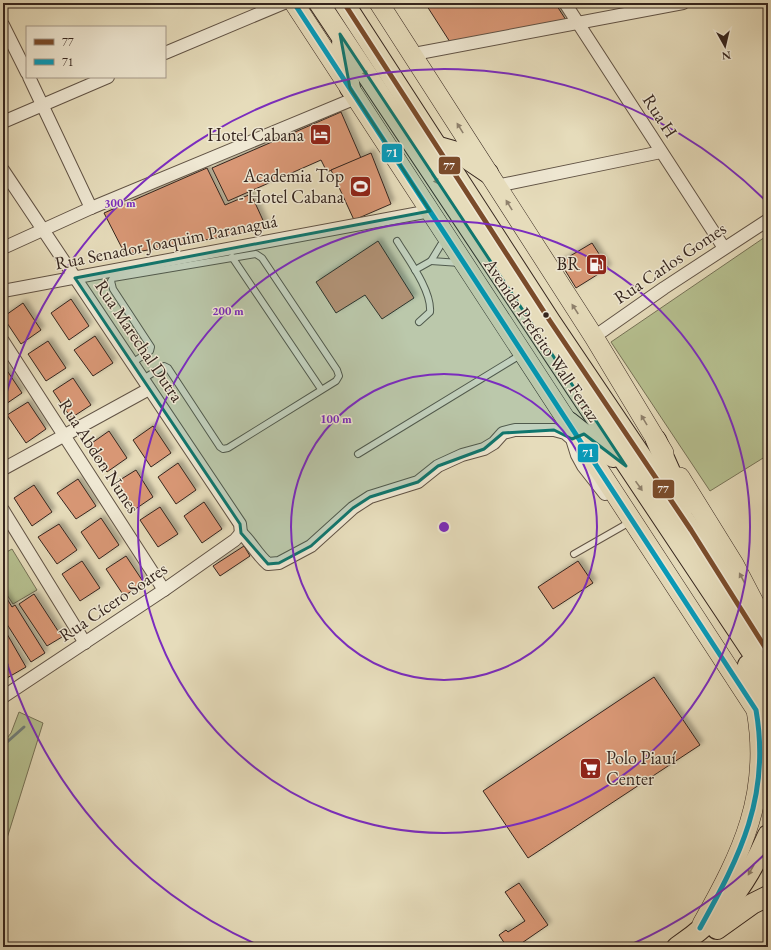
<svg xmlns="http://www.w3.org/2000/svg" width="771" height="950" viewBox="0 0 771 950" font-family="'EB Garamond',serif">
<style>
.green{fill:#b6c090;stroke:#767257}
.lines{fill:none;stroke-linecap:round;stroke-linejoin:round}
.stream{stroke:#707e7a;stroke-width:3}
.building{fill:#d89774;stroke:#35251e;filter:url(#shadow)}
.service-casing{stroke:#615345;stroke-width:8}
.minor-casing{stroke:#615345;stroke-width:14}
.primary-casing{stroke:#35251e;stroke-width:20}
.trunk-casing{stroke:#35251e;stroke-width:22}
.service{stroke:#efe8d3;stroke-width:6}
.minor{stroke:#efe8d3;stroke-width:12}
.primary{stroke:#e6dcbb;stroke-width:19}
.trunk{stroke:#e6dcbb;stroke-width:20}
.bus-1-casing{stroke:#efe8d3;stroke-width:8}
.bus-2-casing{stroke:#efe8d3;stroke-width:8}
.bus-1{stroke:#7a4b2a;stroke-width:5}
.bus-2{stroke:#059cbc;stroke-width:5}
.oneway{fill:#8e806c}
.marked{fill:#0f766e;fill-opacity:0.2;stroke:#0f766e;stroke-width:3;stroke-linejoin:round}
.ring{fill:none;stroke:#7b2cbf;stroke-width:2}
.bus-dot{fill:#35251e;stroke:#efe8d3;stroke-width:1.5}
.labels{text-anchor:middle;stroke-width:3;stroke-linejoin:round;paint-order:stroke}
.street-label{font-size:18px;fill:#35251e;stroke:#efe8d3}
.poi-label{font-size:18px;fill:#35251e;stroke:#efe8d3;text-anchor:end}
.centre{fill:#7b2cbf;stroke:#efe8d3;stroke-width:2}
.ring-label{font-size:12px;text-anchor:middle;font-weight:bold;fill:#7b2cbf;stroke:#efe8d3;stroke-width:3;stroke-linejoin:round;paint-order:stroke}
.line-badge{stroke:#efe8d3;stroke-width:1.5}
.badge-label{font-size:11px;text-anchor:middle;font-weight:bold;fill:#fff}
</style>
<defs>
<filter id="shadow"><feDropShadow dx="3.5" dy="-3.5" stdDeviation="2" flood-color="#0004"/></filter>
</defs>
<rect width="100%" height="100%" fill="#e6dcbb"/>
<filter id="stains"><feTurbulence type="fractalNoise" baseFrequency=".005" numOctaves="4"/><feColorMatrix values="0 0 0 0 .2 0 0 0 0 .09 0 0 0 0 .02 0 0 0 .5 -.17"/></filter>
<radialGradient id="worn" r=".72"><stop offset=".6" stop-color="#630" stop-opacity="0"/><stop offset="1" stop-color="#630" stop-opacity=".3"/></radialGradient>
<g class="green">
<polygon points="768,235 768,455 710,491 611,342"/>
<polygon points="12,549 37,590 13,604 3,589 3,554"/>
<polygon points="19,712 43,723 3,851 3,743 11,733"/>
</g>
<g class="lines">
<polyline class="stream" points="3,751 6,743 24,727"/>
</g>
<g class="building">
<polygon points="425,3 555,3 566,20 450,42"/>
<polygon points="341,112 361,158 327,172 321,160 228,201 212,168"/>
<polygon points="371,153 391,204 354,220 331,170"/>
<polygon points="207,168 225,205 251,194 267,229 125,254 104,213"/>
<polygon points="378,241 414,298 382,319 365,295 336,313 316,282"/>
<polygon points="592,243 608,268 576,288 560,262"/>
<polygon points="71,299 89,326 69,340 51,313"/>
<polygon points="23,303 41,330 21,344 3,317"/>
<polygon points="95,336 113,363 93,376 74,350"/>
<polygon points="48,341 66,368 46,381 28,354"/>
<polygon points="4,366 22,393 3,406 3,367"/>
<polygon points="73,378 91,405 71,418 53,391"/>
<polygon points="28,402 46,429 26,443 7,415"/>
<polygon points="153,426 171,453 151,467 133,440"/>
<polygon points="109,431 127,458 107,472 89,445"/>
<polygon points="178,463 196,490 176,504 158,477"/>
<polygon points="136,470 153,497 134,510 115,483"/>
<polygon points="78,479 96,506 76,519 57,493"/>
<polygon points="34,485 52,512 32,526 14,498"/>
<polygon points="204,502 222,529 202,543 184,516"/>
<polygon points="160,507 178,534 158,547 140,520"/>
<polygon points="101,518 119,545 99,559 81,532"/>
<polygon points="59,524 77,550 57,564 38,537"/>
<polygon points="244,546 250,556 220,576 213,566"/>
<polygon points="126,556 144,583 124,596 106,569"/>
<polygon points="82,561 100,588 80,601 62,574"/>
<polygon points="578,561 593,583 553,609 538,587"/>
<polygon points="3,592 12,607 15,605 45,653 31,662 3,618"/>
<polygon points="34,594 62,637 47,646 19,604"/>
<polygon points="3,627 26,667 7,678 3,672 3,668 8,665 3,657"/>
<polygon points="654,677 700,745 528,858 483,791"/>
<polygon points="519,883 548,925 516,947 507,947 499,935 506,930 508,932 525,921 505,892"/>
</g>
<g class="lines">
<defs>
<g id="service">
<path d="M397 241C408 259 432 291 430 312L419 322"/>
<polyline points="232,257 321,389"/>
<polyline points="431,261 460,263"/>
<polyline points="415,270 431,261 445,238"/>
<polyline points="132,363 150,351 151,347 113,289 111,281 113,278 256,254 262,258 337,370 339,376 336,381 228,448 223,449 220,447 168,368 164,366 143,379"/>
<polyline points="358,454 522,354"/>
<polyline points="574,554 630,522"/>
</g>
<g id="minor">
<polyline points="565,3 724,248"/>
<polyline points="3,25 27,73"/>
<polyline points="165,53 284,3"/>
<polyline points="414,54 683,3"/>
<polyline points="29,77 91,208"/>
<polyline points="3,122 108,77"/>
<polyline points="3,170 240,524 241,533"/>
<polyline points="496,186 661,152"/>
<polyline points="3,248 91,208 356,98"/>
<polyline points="3,291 430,211"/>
<polyline points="594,337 664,288 768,220"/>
<polyline points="3,341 164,590"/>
<polyline points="3,469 149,389"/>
<polyline points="3,510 85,643"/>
<path d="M241 533C252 543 257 555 268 564L279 563 311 546 353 508 370 497 418 482 438 466 462 455 484 449 494 443 503 433 515 430H554L565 433 572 439 577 455 583 466 605 494"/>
<polyline points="3,697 164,590 235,540 241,533"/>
</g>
<g id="primary">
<path d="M294 3 756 710C771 794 742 853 702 924"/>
<polyline points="379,3 594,337 664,453"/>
<polyline points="680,477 734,564 767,627"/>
</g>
<g id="trunk">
<path d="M319 3C467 228 617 452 768 676"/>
<polyline points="344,3 550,321 691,530 768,652"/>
<polyline points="342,44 350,88"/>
<polyline points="436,146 457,152 488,173"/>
<polyline points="569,422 613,457"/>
<polyline points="656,440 685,505"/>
<polyline points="760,612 768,622"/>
<polyline points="748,665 768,697"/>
<polyline points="717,929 752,904 768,896"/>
<path d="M677 947C723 916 746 886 768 835"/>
</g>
</defs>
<use href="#service" class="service-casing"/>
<use href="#minor" class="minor-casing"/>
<use href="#primary" class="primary-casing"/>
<use href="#trunk" class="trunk-casing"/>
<use href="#service" class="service"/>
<use href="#minor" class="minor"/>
<use href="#primary" class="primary"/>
<use href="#trunk" class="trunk"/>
<defs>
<polyline id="bus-1" points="344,3 550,321 691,530 768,652"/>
<path id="bus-2" d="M294 3 756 710C771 796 740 856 700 928"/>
</defs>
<use href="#bus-1" class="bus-1-casing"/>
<use href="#bus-2" class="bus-2-casing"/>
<use href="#bus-1" class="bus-1"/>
<use href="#bus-2" class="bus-2"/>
</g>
<defs><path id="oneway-solid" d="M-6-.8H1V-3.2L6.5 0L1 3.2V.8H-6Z"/></defs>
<g class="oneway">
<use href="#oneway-solid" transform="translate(364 71) rotate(57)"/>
<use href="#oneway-solid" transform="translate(460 128) rotate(-122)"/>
<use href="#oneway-solid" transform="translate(435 179) rotate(57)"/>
<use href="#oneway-solid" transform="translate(509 205) rotate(-122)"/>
<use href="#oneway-solid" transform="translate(575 309) rotate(-123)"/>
<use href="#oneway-solid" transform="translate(644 420) rotate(-121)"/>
<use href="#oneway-solid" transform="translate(639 486) rotate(55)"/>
<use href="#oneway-solid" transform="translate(742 578) rotate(-118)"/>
<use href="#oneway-solid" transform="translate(751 870) rotate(120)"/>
</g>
<path class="marked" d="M340 34 626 466 584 434 572 439 554 430 503 433 484 449 438 466 418 482 370 497 353 508 311 546 279 563 268 564 241 533 240 524 75 278 430 211 350 88Z"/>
<g class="ring">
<circle cx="444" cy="527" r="153"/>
<circle cx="444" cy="527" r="306"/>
<path d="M768 851A458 458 0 0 1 630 945M258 945A458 458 0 0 1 4 653M4 401A458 458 0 0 1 768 203"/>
</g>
<defs>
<symbol id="hotel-square" viewBox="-11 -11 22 22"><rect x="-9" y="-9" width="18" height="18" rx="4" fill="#8f2418" stroke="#efe8d3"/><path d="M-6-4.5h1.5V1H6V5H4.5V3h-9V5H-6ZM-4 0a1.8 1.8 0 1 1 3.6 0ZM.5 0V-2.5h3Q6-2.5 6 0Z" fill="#fff"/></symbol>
<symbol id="stadium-square" viewBox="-11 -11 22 22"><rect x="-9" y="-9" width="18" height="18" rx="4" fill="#8f2418" stroke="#efe8d3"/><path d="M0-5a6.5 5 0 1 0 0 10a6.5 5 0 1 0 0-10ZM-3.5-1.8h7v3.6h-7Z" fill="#fff"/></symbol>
<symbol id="fuel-square" viewBox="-11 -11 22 22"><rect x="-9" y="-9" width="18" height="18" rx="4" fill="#8f2418" stroke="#efe8d3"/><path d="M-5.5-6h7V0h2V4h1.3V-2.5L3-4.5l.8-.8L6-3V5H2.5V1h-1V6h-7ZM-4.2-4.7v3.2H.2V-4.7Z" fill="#fff"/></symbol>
<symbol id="supermarket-square" viewBox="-11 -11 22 22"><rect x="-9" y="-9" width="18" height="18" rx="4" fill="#8f2418" stroke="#efe8d3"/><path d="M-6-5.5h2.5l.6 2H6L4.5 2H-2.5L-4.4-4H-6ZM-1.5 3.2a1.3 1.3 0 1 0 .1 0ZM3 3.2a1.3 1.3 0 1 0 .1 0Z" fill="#fff"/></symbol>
</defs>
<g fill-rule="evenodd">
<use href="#hotel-square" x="308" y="122" width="25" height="25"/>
<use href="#stadium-square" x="348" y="174" width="25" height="25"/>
<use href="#fuel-square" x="584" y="252" width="25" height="25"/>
<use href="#supermarket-square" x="578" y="756" width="25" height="25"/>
</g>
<circle class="bus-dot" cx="546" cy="315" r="3.5"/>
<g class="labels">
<g class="street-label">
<text transform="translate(660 116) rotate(57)" y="6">Rua H</text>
<text transform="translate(166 242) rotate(-11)" y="6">Rua Senador Joaquim Paranaguá</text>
<text transform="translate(670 263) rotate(-34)" y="6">Rua Carlos Gomes</text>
<text transform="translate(542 340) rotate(56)" y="6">Avenida Prefeito Wall Ferraz</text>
<text transform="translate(139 341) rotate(56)" y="6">Rua Marechal Dutra</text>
<text transform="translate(99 456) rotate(57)" y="6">Rua Abdon Nunes</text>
<text transform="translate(113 602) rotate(-34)" y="6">Rua Cícero Soares</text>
</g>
<g class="poi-label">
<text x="304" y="141">Hotel Cabana</text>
<text x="344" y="182">Academia Top<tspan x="344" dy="21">- Hotel Cabana</tspan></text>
<text x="580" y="270">BR</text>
<text x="606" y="764" text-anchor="start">Polo Piauí<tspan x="606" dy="21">Center</tspan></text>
</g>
</g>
<circle cx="444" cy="527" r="6" class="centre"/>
<g class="ring-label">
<text x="120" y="207">300 m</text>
<text x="228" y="315">200 m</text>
<text x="336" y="423">100 m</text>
</g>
<g class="line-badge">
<rect x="381" y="143" width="22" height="20" rx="4" fill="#059cbc"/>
<rect x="438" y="156" width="23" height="19" rx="4" fill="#7a4b2a"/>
<rect x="577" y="443" width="22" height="20" rx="4" fill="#059cbc"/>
<rect x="652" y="479" width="23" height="20" rx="4" fill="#7a4b2a"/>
</g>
<g class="badge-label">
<text x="392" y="157">71</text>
<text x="449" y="170">77</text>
<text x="588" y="457">71</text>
<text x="663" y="493">77</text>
</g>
<rect width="771" height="950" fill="none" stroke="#e6dcbb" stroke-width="16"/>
<rect x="4" y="4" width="763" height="942" fill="none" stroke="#35251e" stroke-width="2"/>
<rect x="8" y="8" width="755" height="934" fill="none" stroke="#35251e"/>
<rect x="26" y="26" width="140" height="52" fill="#efe8d3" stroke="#a59a8b"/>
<rect x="34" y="39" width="20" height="6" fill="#7a4b2a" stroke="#a59a8b"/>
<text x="62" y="46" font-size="12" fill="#35251e">77</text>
<rect x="34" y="59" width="20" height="6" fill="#059cbc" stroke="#a59a8b"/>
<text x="62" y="66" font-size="12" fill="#35251e">71</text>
<g transform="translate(725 46) rotate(172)" stroke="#efe8d3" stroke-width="3" paint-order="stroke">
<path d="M0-3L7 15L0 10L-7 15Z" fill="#35251e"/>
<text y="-6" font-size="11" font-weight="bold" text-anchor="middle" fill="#35251e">N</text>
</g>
<rect width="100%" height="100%" filter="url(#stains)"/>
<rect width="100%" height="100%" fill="url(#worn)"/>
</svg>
